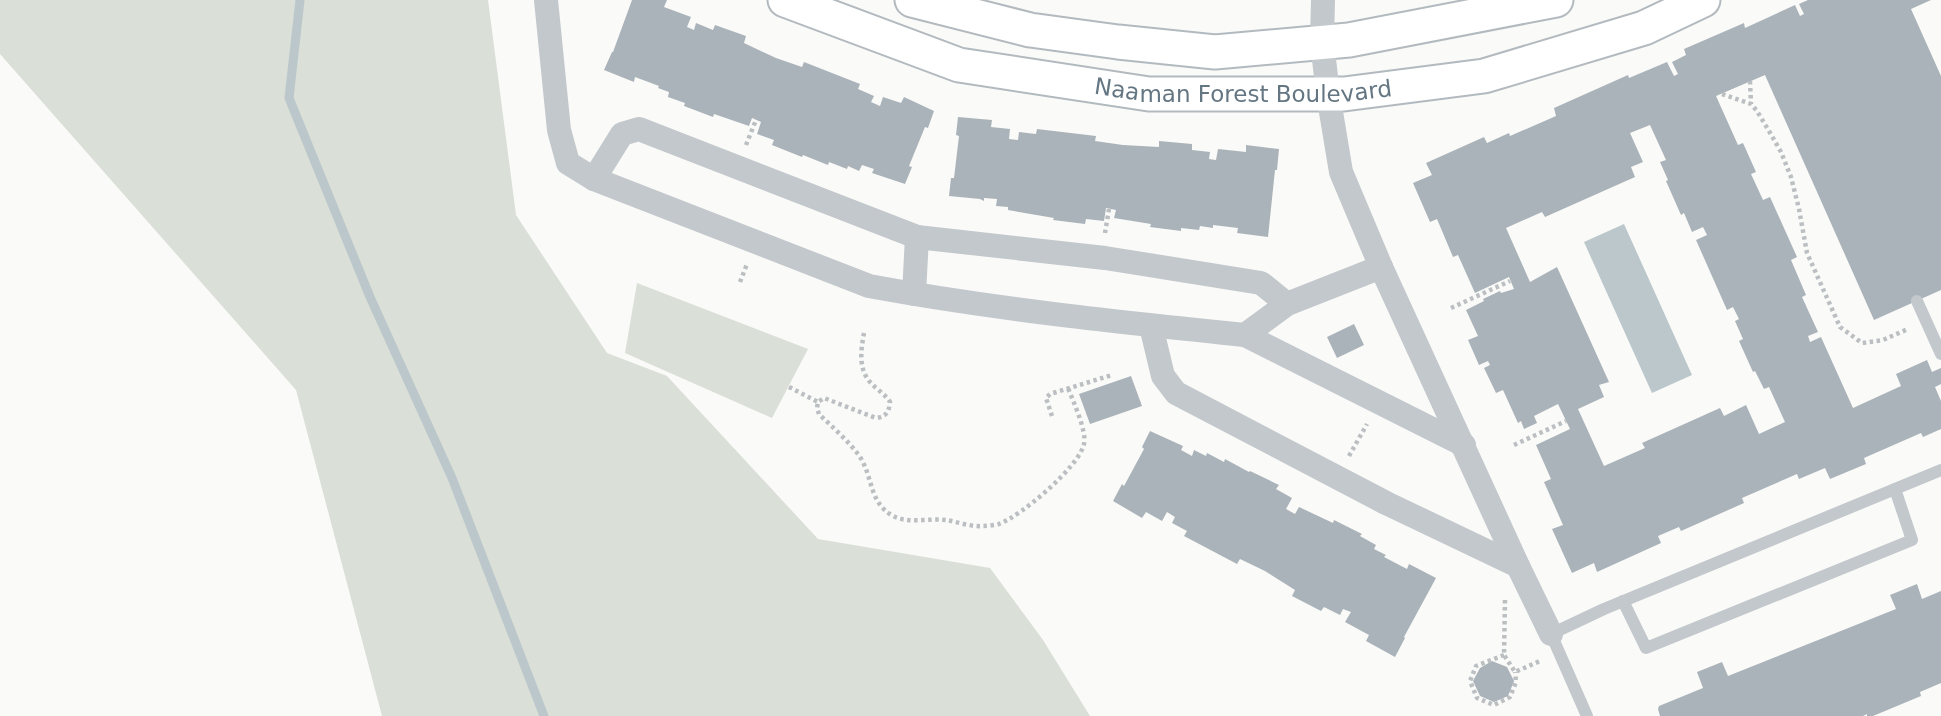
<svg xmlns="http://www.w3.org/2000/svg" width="1941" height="716" viewBox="0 0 1941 716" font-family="'DejaVu Sans',sans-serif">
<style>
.green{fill:#dadfd7}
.water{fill:#bbc7cb}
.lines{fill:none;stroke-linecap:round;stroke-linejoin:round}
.stream{stroke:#bbc7cb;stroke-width:9}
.building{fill:#aab3b9;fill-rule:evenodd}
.secondary-casing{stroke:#b3babf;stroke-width:37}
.path{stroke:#bbbfc2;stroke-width:4.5;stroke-dasharray:3.5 3.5;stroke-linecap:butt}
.lane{stroke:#c3c8cc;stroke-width:12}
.street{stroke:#c3c8cc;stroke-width:24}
.secondary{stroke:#fff;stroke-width:33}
.labels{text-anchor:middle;stroke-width:7;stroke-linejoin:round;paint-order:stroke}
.street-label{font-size:23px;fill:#657683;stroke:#fff}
</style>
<rect width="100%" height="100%" fill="#fafaf8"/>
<g class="green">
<polygon points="0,0 488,0 516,215 607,353 667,376 818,539 990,568 1043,640 1090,716 382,716 296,390 0,54"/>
<polygon points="637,283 808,349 772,418 625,353"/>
</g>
<polygon class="water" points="1624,224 1692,375 1652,393 1584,242"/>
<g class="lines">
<polyline class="stream" points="300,0 289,98 370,297 452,478 544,716"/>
</g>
<g class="building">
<polygon points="632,0 667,0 664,7 691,17 687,27 694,30 696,23 713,30 715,25 746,36 744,43 776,58 802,67 804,62 860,84 858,89 874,96 871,102 880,106 883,97 901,103 904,97 934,111 928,128 925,127 909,166 912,167 905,184 872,173 874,169 862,165 859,171 848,166 847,169 829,162 828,165 803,155 802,157 772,145 774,140 757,134 761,122 752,118 749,126 714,114 713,117 684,106 685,103 668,97 669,92 658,88 659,86 635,77 634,82 604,70 612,52 613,52"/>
<path d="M1808 0H1931L1911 9 1941 76V290L1874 320 1765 75 1716 96 1738 145 1743 143 1756 172 1751 174 1763 200 1770 197 1797 257 1791 260 1806 295 1802 297 1818 332 1808 336 1810 342 1821 337 1853 408 1901 386 1896 374 1927 360 1932 372 1941 368V384L1935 387 1941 401V429L1923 437 1921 433 1864 458 1866 464 1830 479 1825 468 1799 479 1797 474 1742 498 1744 503 1681 531 1679 527 1658 536 1661 543 1597 572 1594 563 1572 573 1552 529 1563 525 1544 482 1551 479 1536 445 1570 429 1558 404 1534 416 1537 423 1524 429 1521 421 1518 423 1503 390 1496 393 1484 368 1490 365 1488 361 1479 365 1468 340 1478 336 1466 310 1484 301 1483 299 1500 291 1501 293 1514 289 1509 277 1475 293 1458 255 1453 257 1437 219 1430 222 1413 183 1432 175 1426 163 1484 137 1487 143 1509 133 1510 136 1556 116 1554 108 1628 75 1629 78 1667 62 1674 76 1678 74 1672 62 1686 55 1684 49 1744 23 1745 28 1795 5 1800 16 1804 14 1799 4ZM1650 125 1666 160 1660 162 1668 180 1666 181 1681 215 1684 213 1692 232 1703 227 1707 235 1696 240 1727 310 1733 307 1739 319 1735 321 1743 339 1739 341 1753 372 1755 371 1764 389 1769 387 1785 422 1759 434 1746 405 1724 416 1720 408 1642 443 1645 448 1604 466 1578 409 1604 397 1599 385 1609 382 1557 267 1530 282 1506 228 1542 212 1545 217 1635 177 1631 167 1643 162 1630 133Z"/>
<polygon points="958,117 992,120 991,127 1010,129 1009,139 1018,140 1019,132 1036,134 1037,129 1096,136 1095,141 1123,145 1159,147 1159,141 1192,144 1192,150 1210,152 1209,159 1216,160 1218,149 1246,152 1246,145 1279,149 1277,170 1275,170 1268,237 1237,233 1238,228 1213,225 1213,228 1200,226 1199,230 1181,228 1181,231 1150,227 1151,224 1114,218 1116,210 1106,208 1104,221 1086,219 1085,224 1053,220 1054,218 1008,210 1008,207 996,206 997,199 984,198 984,201 980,199 949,196 951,178 954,178 959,136 956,135"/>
<polygon points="1354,324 1364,345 1337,358 1327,337"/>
<polygon points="1131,376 1142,406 1090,424 1079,394"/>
<polygon points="1150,431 1183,446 1181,450 1192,456 1194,450 1206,456 1207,453 1224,462 1225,459 1249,472 1250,471 1279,485 1276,489 1292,498 1286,509 1295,514 1299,507 1333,523 1334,520 1362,534 1360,536 1376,545 1374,549 1386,555 1384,557 1407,569 1409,564 1436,578 1404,637 1405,638 1395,657 1366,641 1369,635 1345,622 1351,612 1343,609 1340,615 1324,607 1321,611 1292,596 1295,590 1265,571 1240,559 1237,564 1184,536 1187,531 1172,523 1175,517 1167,512 1162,521 1146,512 1142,518 1113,501 1122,484 1124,486 1144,449 1142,447"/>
<polygon points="1917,584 1922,599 1941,591 1941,683 1920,692 1921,696 1873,716 1867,716 1867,714 1863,716 1660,716 1658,709 1659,706 1703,688 1697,672 1722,662 1728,676 1896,609 1890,595"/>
<polygon points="1492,661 1507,667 1514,681 1508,696 1494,702 1480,696 1473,681 1480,668"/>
</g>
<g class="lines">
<defs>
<g id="secondary">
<path id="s1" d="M785 0 959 65 1149 94H1344L1484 76 1644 28 1703 0"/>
<polyline points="912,0 1030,30 1118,42 1215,52 1349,40 1556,0"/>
</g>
</defs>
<use href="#secondary" class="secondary-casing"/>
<g class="path">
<polyline points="1750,81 1751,104"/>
<polyline points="1722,94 1751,104 1757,111 1769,131 1781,152 1791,177 1799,209 1807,253 1840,327 1862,343 1883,340 1908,329"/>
<polyline points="746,145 756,120"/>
<polyline points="1105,233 1109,209"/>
<polyline points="740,282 747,264"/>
<polyline points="1451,308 1510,281"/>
<path d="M864 333C861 350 858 368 870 382 876 389 885 394 890 402 889 412 886 417 876 418L824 398 818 402 817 408 819 414C832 427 849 441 860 457 873 477 869 503 893 516 909 524 929 518 946 520 958 522 971 527 983 526 988 526 995 525 999 524 1021 516 1079 467 1084 444 1087 431 1073 401 1068 388"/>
<polyline points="789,387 818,402"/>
<polyline points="1052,416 1046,398 1050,394 1112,375"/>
<polyline points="1514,445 1566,421"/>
<polyline points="1349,456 1367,424"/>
<polyline points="1505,600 1504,655 1515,672 1540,661"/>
<polyline points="1504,655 1476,666 1470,681 1477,698 1494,705 1510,697 1516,682 1515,672"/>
</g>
<g class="lane">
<polyline points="1917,301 1941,354"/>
<polyline points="1623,601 1646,648 1912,540 1895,489"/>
<polyline points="1587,716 1551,634 1604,609 1941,470"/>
</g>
<g class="street">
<path d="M546 0 559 130 568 163 594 179 869 286C993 309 1120 322 1245 335L1287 304 1381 267 1341 172 1328 94 1322 42 1323 0"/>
<polyline points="594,179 622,134 639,129 917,237 1105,258 1261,283 1287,304"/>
<polyline points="1381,267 1518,566 1551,634"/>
<polyline points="914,294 917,237"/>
<polyline points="1151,326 1163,376 1176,393 1386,503 1518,566"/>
<polyline points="1245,335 1464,445"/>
</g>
<use href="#secondary" class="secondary"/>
</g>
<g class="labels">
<g class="street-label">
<text dy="8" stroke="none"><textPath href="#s1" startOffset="472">Naaman Forest Boulevard</textPath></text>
</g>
</g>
</svg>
